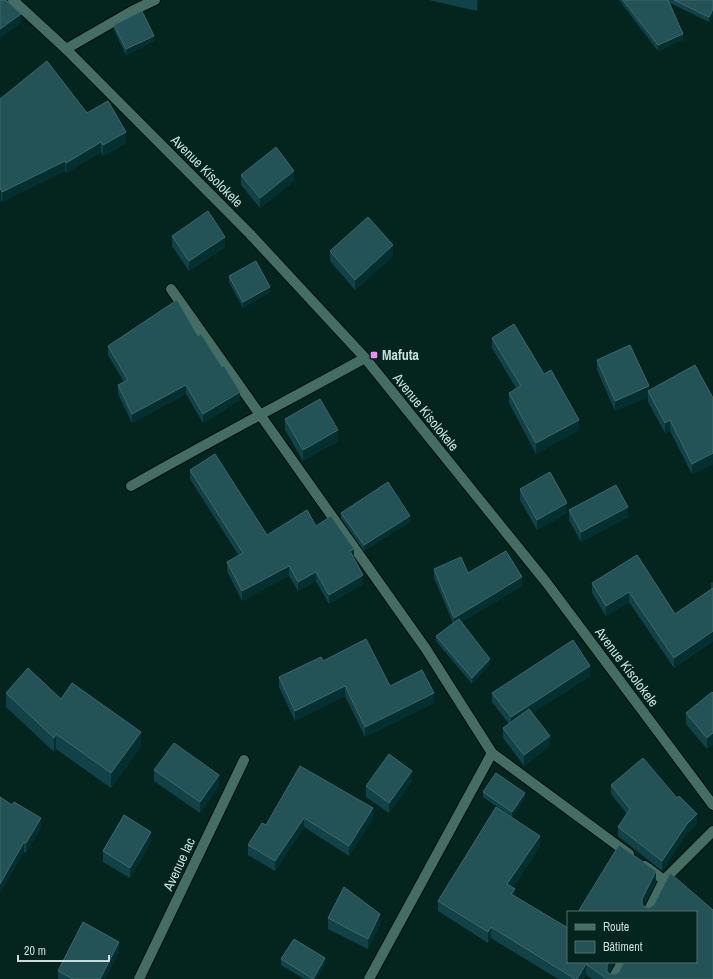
<svg xmlns="http://www.w3.org/2000/svg" width="713" height="979" viewBox="0 0 713 979" font-family="'Archivo Narrow',sans-serif">
<style>
.lines{fill:none;stroke-linecap:round;stroke-linejoin:round}
.street-casing{stroke:#000c08;stroke-width:12}
.street{stroke:#446e64;stroke-width:10}
.wall{fill:#104247}
.shaded-wall{fill:#032f30}
.building{fill:#245357;stroke:#3d686b}
.poi-dot{fill:#f489f0;stroke:#04251e;stroke-width:1.5}
.labels{text-anchor:middle;stroke-width:4;stroke-linejoin:round;paint-order:stroke}
.street-label{font-size:14px;fill:#c8ded8;stroke:#04251e}
.poi-label{font-size:14px;font-weight:bold;fill:#c8ded8;stroke:#04251e;text-anchor:start}
</style>
<rect width="100%" height="100%" fill="#04251e"/>
<g class="lines">
<defs>
<g id="street">
<polyline points="13,0 66,49 250,234 365,358 546,582 713,805"/>
<polyline points="66,49 132,11 155,0"/>
<polyline points="171,289 426,649 492,753 629,854"/>
<path d="M131 486C208 442 287 401 365 358"/>
<polyline points="645,866 664,880"/>
<polyline points="648,912 664,880 713,831"/>
<polyline points="139,979 244,760"/>
<polyline points="369,979 492,753"/>
<polyline points="613,979 622,962"/>
</g>
</defs>
<use href="#street" class="street-casing"/>
<use href="#street" class="street"/>
</g>
<g class="wall">
<polygon points="429,0 479,0 477,11"/>
<polygon points="619,0 713,0 713,14 709,22 670,3 683,40 658,51"/>
<polygon points="114,25 154,41 126,55 114,30"/>
<polygon points="0,99 87,113 126,143 103,156 101,152 66,173 65,171 2,202 1,200 0,201"/>
<polygon points="241,175 294,181 260,208 241,185"/>
<polygon points="172,236 225,247 189,271 172,246"/>
<polygon points="330,251 393,256 355,290 330,261"/>
<polygon points="229,276 270,292 243,308 229,282"/>
<polygon points="198,336 240,400 203,423 186,394 132,423 118,394 118,385 124,382 108,355 108,346"/>
<polygon points="492,338 544,374 579,430 536,454 509,403 509,393 516,388 492,348"/>
<polygon points="597,360 649,390 713,398 713,464 692,474 670,431 665,433 648,402 648,397 615,411 597,370"/>
<polygon points="285,419 338,441 303,461 285,430"/>
<polygon points="190,470 267,535 316,526 353,558 363,584 329,604 316,581 298,591 289,576 242,601 227,571 227,562 239,556 190,479"/>
<polygon points="520,489 567,513 537,530 520,500"/>
<polygon points="569,510 628,517 581,542 569,520"/>
<polygon points="341,513 410,522 364,551 341,518"/>
<polygon points="637,555 675,614 711,589 711,583 713,582 713,641 674,668 629,602 606,616 592,593 592,583"/>
<polygon points="434,569 468,573 522,586 462,622 490,664 472,684 436,641 436,636 453,623 434,578"/>
<polygon points="323,661 390,686 434,703 365,737 345,696 295,721 279,687 279,677"/>
<polygon points="590,676 532,713 550,746 524,766 503,738 503,728 509,724 492,702 492,693"/>
<polygon points="6,693 141,746 111,788 56,749 54,752 6,707"/>
<polygon points="713,693 713,744 707,749 686,724 686,713"/>
<polygon points="300,766 373,818 349,856 304,827 275,871 248,855 248,845 266,825"/>
<polygon points="154,770 219,786 200,813 154,781"/>
<polygon points="412,781 389,813 366,797 366,786"/>
<polygon points="611,785 697,823 687,833 662,871 618,836 618,827 627,814 611,794"/>
<polygon points="483,792 525,798 512,817 483,797"/>
<polygon points="0,797 41,827 26,853 24,852"/>
<polygon points="151,842 130,878 103,862 103,851"/>
<polygon points="540,847 513,887 515,896 615,962 609,973 610,974 616,974 696,962 578,912 656,882 644,906 713,979 592,979 586,975 583,979 558,979 491,938 488,943 438,911 438,901"/>
<polygon points="328,918 380,925 368,949 328,929"/>
<polygon points="119,952 105,979 58,979 58,971"/>
<polygon points="281,959 325,964 316,979 304,979 281,965"/>
</g>
<g class="shaded-wall">
<polygon points="477,0 479,0 477,11"/>
<polygon points="713,9 713,14 709,22 709,17"/>
<polygon points="21,14 21,23 0,38 0,29"/>
<polygon points="683,34 683,40 658,51 658,45"/>
<polygon points="154,36 154,41 126,55 126,49"/>
<polygon points="126,132 126,143 103,156 103,145"/>
<polygon points="101,142 101,152 66,173 66,163"/>
<polygon points="65,161 65,171 2,202 2,192"/>
<polygon points="294,171 294,181 260,208 260,198"/>
<polygon points="1,189 1,200 0,201 0,190"/>
<polygon points="225,237 225,247 189,271 189,261"/>
<polygon points="393,245 393,256 355,290 355,280"/>
<polygon points="270,287 270,292 243,308 243,302"/>
<polygon points="186,385 186,394 132,423 132,414"/>
<polygon points="649,386 649,393 648,391 648,397 615,411 615,401"/>
<polygon points="240,392 240,400 203,423 203,414"/>
<polygon points="579,420 579,430 536,454 536,443"/>
<polygon points="670,420 670,431 665,433 665,423"/>
<polygon points="338,430 338,441 303,461 303,450"/>
<polygon points="713,453 713,464 692,474 692,464"/>
<polygon points="567,503 567,513 537,530 537,520"/>
<polygon points="628,507 628,517 581,542 581,532"/>
<polygon points="410,516 410,522 364,551 364,545"/>
<polygon points="354,549 354,558 350,551"/>
<polygon points="289,566 289,576 242,601 242,591"/>
<polygon points="316,572 316,581 298,591 298,582"/>
<polygon points="363,575 363,584 329,604 329,595"/>
<polygon points="522,577 522,586 454,627 454,618"/>
<polygon points="629,592 629,602 606,616 606,606"/>
<polygon points="713,631 713,641 674,668 674,658"/>
<polygon points="490,659 490,664 472,684 472,678"/>
<polygon points="590,666 590,676 511,727 511,717"/>
<polygon points="345,686 345,696 295,721 295,711"/>
<polygon points="434,693 434,703 365,737 365,727"/>
<polygon points="141,732 141,746 111,788 111,773"/>
<polygon points="713,733 713,744 707,749 707,738"/>
<polygon points="56,734 56,749 54,752 54,738"/>
<polygon points="550,736 550,746 524,766 524,755"/>
<polygon points="412,771 412,781 389,813 389,803"/>
<polygon points="219,775 219,786 200,813 200,802"/>
<polygon points="525,793 525,798 512,817 512,812"/>
<polygon points="373,808 373,818 349,856 349,846"/>
<polygon points="697,814 697,823 687,833 662,871 662,861 687,824"/>
<polygon points="41,818 41,827 26,853 26,843"/>
<polygon points="304,818 304,827 275,871 275,861"/>
<polygon points="151,832 151,842 130,878 130,868"/>
<polygon points="540,836 540,847 507,895 507,884"/>
<polygon points="24,842 24,852 0,894 0,884"/>
<polygon points="656,871 656,882 642,909 642,899"/>
<polygon points="515,889 515,899 511,894"/>
<polygon points="380,914 380,925 368,949 368,939"/>
<polygon points="491,927 491,938 488,943 488,932"/>
<polygon points="119,942 119,952 105,979 100,979"/>
<polygon points="325,958 325,964 316,979 313,979"/>
<polygon points="609,962 615,962 607,976 607,965"/>
<polygon points="586,964 586,975 583,979 577,979"/>
</g>
<g class="building">
<polygon points="0,0 6,0 21,14 0,29"/>
<polygon points="623,0 668,0 683,34 658,45"/>
<polygon points="674,0 713,0 713,9 709,17"/>
<polygon points="142,11 154,36 126,49 114,25"/>
<polygon points="47,61 87,113 108,101 126,132 103,145 101,142 66,163 65,161 2,192 1,189 0,190 0,99"/>
<polygon points="276,147 294,171 260,198 241,175"/>
<polygon points="208,211 225,237 189,261 172,236"/>
<polygon points="368,217 393,245 355,280 330,251"/>
<polygon points="256,261 270,287 243,302 229,276"/>
<polygon points="177,300 198,336 201,334 222,367 224,366 240,392 203,414 186,385 132,414 118,385 128,380 108,346"/>
<polygon points="514,324 544,374 551,370 579,420 536,443 509,393 521,386 492,338"/>
<polygon points="630,345 649,386 615,401 597,360"/>
<polygon points="695,365 713,398 713,453 692,464 670,420 665,423 648,391"/>
<polygon points="320,399 338,430 303,450 285,419"/>
<polygon points="215,454 267,535 307,510 316,526 331,516 354,549 350,551 363,575 329,595 316,572 298,582 289,566 242,591 227,562 243,553 190,470"/>
<polygon points="550,472 567,503 537,520 520,489"/>
<polygon points="388,482 410,516 364,545 341,513"/>
<polygon points="616,485 628,507 581,532 569,510"/>
<polygon points="506,551 522,577 454,618 434,569 461,557 468,573"/>
<polygon points="637,555 675,614 713,588 713,631 674,658 629,592 606,606 592,583"/>
<polygon points="459,619 490,659 472,678 436,636"/>
<polygon points="366,639 390,686 422,670 434,693 365,727 345,686 295,711 279,677 321,657 323,661"/>
<polygon points="573,640 590,666 511,717 492,693"/>
<polygon points="28,668 61,699 72,683 141,732 111,773 56,734 54,738 6,693"/>
<polygon points="712,692 713,693 713,733 707,738 686,713"/>
<polygon points="529,709 550,736 524,755 503,728"/>
<polygon points="174,743 219,775 200,802 154,770"/>
<polygon points="389,754 412,771 389,803 366,786"/>
<polygon points="643,758 677,798 679,796 697,814 687,824 662,861 618,827 630,809 611,785"/>
<polygon points="300,766 373,808 349,846 304,818 275,861 248,845 262,823 266,825"/>
<polygon points="496,773 525,793 512,812 483,792"/>
<polygon points="0,797 12,805 14,802 41,818 26,843 24,842 0,884"/>
<polygon points="496,807 540,836 507,884 515,889 511,894 568,928 568,927 568,962 609,962 607,965 607,972 610,974 616,974 619,972 624,962 696,962 696,912 578,912 619,845 656,871 642,899 642,905 645,907 649,908 654,905 670,873 713,910 713,979 607,979 586,964 577,979 575,979 491,927 488,932 438,901"/>
<polygon points="124,815 151,832 130,868 103,851"/>
<polygon points="344,887 380,914 368,939 328,918"/>
<polygon points="83,922 119,942 100,979 73,979 58,971"/>
<polygon points="294,939 325,958 313,979 281,959"/>
</g>
<rect class="poi-dot" x="370" y="351" width="8" height="8" rx="2"/>
<g class="labels">
<g class="street-label">
<text transform="translate(207 171) rotate(45)" y="5">Avenue Kisolokele</text>
<text transform="translate(426 412) rotate(51)" y="5">Avenue Kisolokele</text>
<text transform="translate(627 667) rotate(53)" y="5">Avenue Kisolokele</text>
<text transform="translate(179 864) rotate(-65)" y="5">Avenue lac</text>
</g>
<g class="poi-label">
<text x="382" y="360">Mafuta</text>
</g>
</g>
<rect x="567" y="911" width="130" height="52" fill="#04251e" stroke="#526f68"/>
<rect x="575" y="924" width="20" height="6" fill="#446e64" stroke="#526f68"/>
<text x="603" y="931" font-size="12" fill="#c8ded8">Route</text>
<rect x="575" y="941" width="20" height="12" fill="#245357" stroke="#526f68"/>
<text x="603" y="951" font-size="12" fill="#c8ded8">Bâtiment</text>
<path d="M18 955v6h91v-6" fill="none" stroke="#c8ded8" stroke-width="2"/>
<text x="24" y="955" font-size="12" fill="#c8ded8" stroke="#04251e" stroke-width="3" paint-order="stroke">20 m</text>
</svg>
